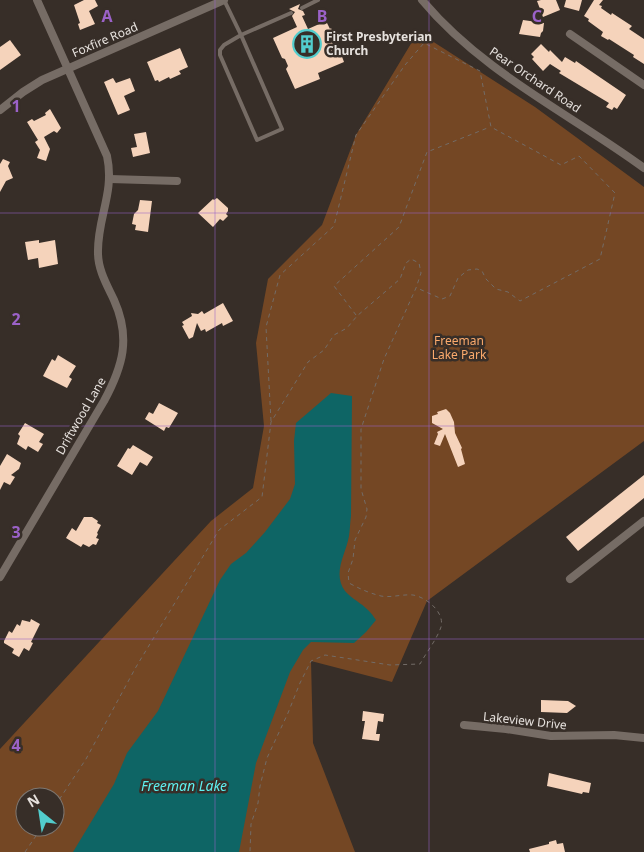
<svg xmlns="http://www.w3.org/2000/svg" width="644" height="852" viewBox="0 0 644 852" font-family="'Noto Sans',sans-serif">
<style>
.green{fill:#744724;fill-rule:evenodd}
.water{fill:#0e6565}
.building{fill:#f5d3bb}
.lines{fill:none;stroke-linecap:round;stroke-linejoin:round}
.path{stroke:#736c67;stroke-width:1;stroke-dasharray:4 4;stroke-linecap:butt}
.lane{stroke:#766c65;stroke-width:4}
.street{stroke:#766c65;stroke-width:8}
.grid{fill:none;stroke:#9b62c8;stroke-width:1;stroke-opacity:0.55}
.labels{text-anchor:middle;stroke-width:5;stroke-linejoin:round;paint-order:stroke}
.poi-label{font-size:12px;font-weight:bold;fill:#e6e1dd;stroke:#372e28;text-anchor:start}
.street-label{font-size:12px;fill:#e6e1dd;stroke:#372e28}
.park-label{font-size:12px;fill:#fbaa6c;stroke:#372e28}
.water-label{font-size:14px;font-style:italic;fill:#5ef0f0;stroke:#372e28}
.grid-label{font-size:16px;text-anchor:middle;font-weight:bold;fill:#9b62c8;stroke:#372e28;stroke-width:5;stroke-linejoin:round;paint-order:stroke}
</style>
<rect width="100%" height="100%" fill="#372e28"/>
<path class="green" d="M418 32 535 107 644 187V441L427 601 392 682 311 661 313 743 355 852H0V749L211 521 253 488 264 426 256 343 268 279 322 225 356 135ZM25 797H55V827H25Z"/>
<path class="water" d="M331 393 352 396 351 516C350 523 350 529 349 536 346 554 332 573 345 591 355 602 366 604 376 620L366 632 354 643 311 642 303 650 290 672 256 763 239 852H73L114 784 127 753 158 711 220 580 231 564 246 553 265 532 290 499 295 484 294 441 296 423Z"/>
<g class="building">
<polygon points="84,0 95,0 98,6 89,11 95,24 80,30 78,24 80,23 74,5"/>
<polygon points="541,0 556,0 560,10 543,17 537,1"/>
<polygon points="566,0 582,0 579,11 564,7"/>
<polygon points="594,0 603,0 599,5 602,6 601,8 611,15 612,13 632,26 629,29 644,39 644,64 633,57 634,55 609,39 608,40 601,36 603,32 588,21 589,19 584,16"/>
<polygon points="300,4 298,9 303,11 305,15 302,16 308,29 326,21 330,29 331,28 342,53 341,54 344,62 318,73 320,79 295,89 286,69 288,66 285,59 282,58 273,38 297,27 292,16 295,12 289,9"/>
<polygon points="523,20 544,23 543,31 541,33 540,37 519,34"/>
<polygon points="10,40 21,55 0,70 0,47"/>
<polygon points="541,44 549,52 550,50 562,62 565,57 575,63 576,61 626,95 617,109 614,107 612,110 606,107 609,103 559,73 561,71 550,64 543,71 532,59 534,57 531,54"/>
<polygon points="180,48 188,67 179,71 181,74 170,79 169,77 159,82 158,80 155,81 147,62"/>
<polygon points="113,78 116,83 130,78 135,91 124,96 130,110 118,115 104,82"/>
<polygon points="50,109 61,128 57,133 54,131 44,137 50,149 46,161 37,158 40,150 35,142 38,140 27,122 32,119 34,121 46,115 45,113"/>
<polygon points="146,132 150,153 133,157 131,148 137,147 134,134"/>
<polygon points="3,159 10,162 8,166 13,178 6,181 0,192 0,164"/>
<polygon points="217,198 228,208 228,211 226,214 228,216 223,221 220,219 213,227 198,213 213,199 214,200"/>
<polygon points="140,200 152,201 148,232 135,230 136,225 132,224 134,214 138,210"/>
<polygon points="39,240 39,243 55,240 58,264 39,268 38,258 28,260 25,242"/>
<polygon points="223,303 233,321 223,326 222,323 206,332 205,329 201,331 197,323 193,337 189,339 182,326 184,325 182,322 192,316 191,313 198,314 202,311 204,314"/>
<polygon points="58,355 76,366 69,377 72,379 67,388 43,376 52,359 55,361"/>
<polygon points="159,403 178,413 169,428 166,427 164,431 145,419 149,412 153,414"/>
<polygon points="446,409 450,413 454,422 455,433 462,448 461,449 465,464 458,467 445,434 440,446 434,444 438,434 437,432 443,429 432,423 432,416 438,414 437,412"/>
<polygon points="25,423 44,434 39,442 43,444 38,452 28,446 26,450 17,444 20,436 18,434"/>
<polygon points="133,445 153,457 147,466 140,462 132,475 117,466 128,448 130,449"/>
<polygon points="7,454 21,463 19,469 11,475 15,477 10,485 4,482 0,490 0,466"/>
<polygon points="644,475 644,498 578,551 566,537"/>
<polygon points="84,517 92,517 98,521 97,523 101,525 97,533 98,534 96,538 99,539 96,545 93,544 89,547 83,544 81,547 66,538 72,528 76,531"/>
<polygon points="31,619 40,624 31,642 33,643 29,651 24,648 19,657 12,653 14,649 4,643 4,641 9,631 12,633 17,624 20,626 22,620 30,622"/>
<polygon points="541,700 568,701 576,706 567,713 541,712"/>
<polygon points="363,711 384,714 383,722 378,721 376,734 380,734 379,741 362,739 365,721 362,721"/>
<polygon points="549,773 591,783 589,793 583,792 582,794 547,786"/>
<polygon points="556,840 557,844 563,843 565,852 530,852 529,849 549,844 549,842"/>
</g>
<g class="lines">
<g class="path">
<polyline points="356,315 334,286 399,227 427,152 490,127"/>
<polyline points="271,421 266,327 280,275 334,226 356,135 405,65 424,43 480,71 491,127 561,165 579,156 615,193 600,259 520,301 508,292 496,289 486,279 482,271 477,269 468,270 458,278 450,296 442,299 417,288"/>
<path d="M55 806 86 759 136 667 219 530 262 497 271 422 308 362 324 350 334 335 347 328 357 316 400 279 406 263 411 259 419 263 421 273 416 288 384 359 361 429V489L367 509 366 517 355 540 353 559 348 573 349 583C360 589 369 593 381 596 391 598 402 594 413 595 426 597 445 612 441 627 437 639 426 653 420 664L390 665 325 655 311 661 300 683 288 713 267 758 260 786 258 803 251 824 250 852"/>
<polyline points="25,852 42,827"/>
</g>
<g class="lane">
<polyline points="224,0 241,35 224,45 220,50 220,55 257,140 282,129 241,35 291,13"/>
<polyline points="302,8 318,0"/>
</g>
<g class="street">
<path d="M422 0C482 72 569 113 644 168"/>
<polyline points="570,34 644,85"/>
<polyline points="0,110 23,92 42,80 224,0"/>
<polyline points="110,179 177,181"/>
<path d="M0 577 104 401C123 366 131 338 114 300 107 285 98 270 98 253 97 218 115 193 107 156L37 0"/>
<polyline points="570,579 644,521"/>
<polyline points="464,725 506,729 551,736 614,735 644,738"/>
</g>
</g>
<path class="grid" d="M215 0V852M429 0V852M0 213H644M0 426H644M0 639H644"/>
<defs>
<symbol id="building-ring" viewBox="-11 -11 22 22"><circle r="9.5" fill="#372e28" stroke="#52cdcd" stroke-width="1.5"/><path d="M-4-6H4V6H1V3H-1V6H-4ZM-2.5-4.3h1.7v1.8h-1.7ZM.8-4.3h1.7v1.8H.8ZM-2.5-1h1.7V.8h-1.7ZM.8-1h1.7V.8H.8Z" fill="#52cdcd"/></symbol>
</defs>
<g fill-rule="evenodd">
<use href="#building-ring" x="291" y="28" width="32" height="32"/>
</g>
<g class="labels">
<g class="poi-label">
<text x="326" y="41">First Presbyterian<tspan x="326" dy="14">Church</tspan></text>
</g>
<g class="street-label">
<text transform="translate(105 40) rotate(-23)" y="4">Foxfire Road</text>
<text transform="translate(535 80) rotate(34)" y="4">Pear Orchard Road</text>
<text transform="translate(81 416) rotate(-60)" y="4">Driftwood Lane</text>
<text transform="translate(525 721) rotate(6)" y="4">Lakeview Drive</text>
</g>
<g class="park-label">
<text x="459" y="345">Freeman<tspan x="459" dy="14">Lake Park</tspan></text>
</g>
<g class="water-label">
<text x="184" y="791">Freeman Lake</text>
</g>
</g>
<g class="grid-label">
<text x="107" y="22">A</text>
<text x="322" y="22">B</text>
<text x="537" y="22">C</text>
<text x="16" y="112">1</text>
<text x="16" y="325">2</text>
<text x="16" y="538">3</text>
<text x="16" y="751">4</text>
</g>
<g transform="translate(40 812) rotate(330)"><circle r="24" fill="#372e28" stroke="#7d7670"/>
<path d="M0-4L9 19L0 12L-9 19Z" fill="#52cdcd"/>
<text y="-8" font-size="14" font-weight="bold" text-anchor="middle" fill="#e6e1dd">N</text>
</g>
</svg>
